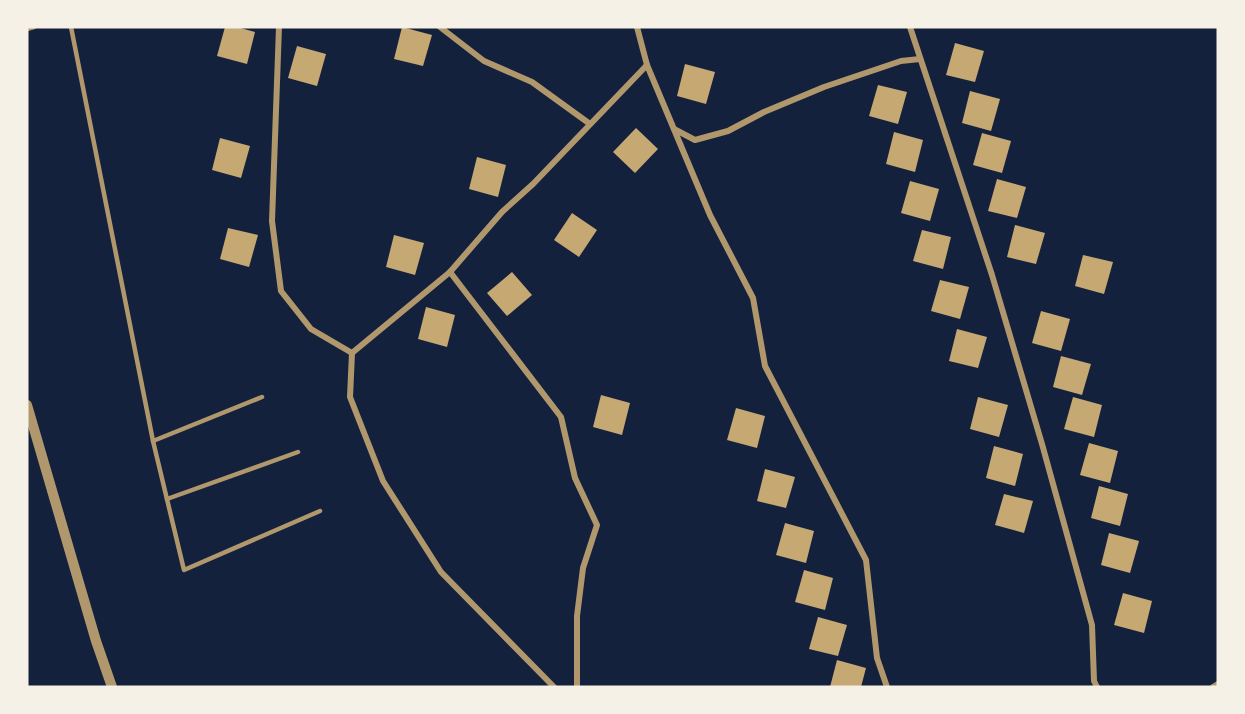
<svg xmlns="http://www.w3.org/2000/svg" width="1245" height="714" viewBox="0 0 1245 714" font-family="'Nunito Sans',sans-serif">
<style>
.building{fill:#c6a872}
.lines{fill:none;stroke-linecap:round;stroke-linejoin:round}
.service{stroke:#b1986c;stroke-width:4.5}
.minor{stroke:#b1986c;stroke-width:6}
.tertiary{stroke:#b1986c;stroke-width:10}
</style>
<rect width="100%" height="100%" fill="#14213d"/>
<g class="building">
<polygon points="225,27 237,27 255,32 247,64 217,56"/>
<polygon points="402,27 432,35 423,66 394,59"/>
<polygon points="955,43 984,51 975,82 946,75"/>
<polygon points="297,46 326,54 317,86 288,78"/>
<polygon points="685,64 715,72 706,104 677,96"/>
<polygon points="878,85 907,92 898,124 869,116"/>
<polygon points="970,91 1000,99 991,131 962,123"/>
<polygon points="636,128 658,149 635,173 613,152"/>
<polygon points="894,132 923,140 915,172 886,164"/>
<polygon points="982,133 1011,141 1002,173 973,165"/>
<polygon points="220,138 250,146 241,178 212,170"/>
<polygon points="477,157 506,165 498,197 469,189"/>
<polygon points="997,179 1026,187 1017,218 988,211"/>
<polygon points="910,181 939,189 930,221 901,213"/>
<polygon points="572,213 597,230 579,257 554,240"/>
<polygon points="1015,225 1045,233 1036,264 1007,257"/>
<polygon points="228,228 258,235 249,267 220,259"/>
<polygon points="922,230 951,237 943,269 913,261"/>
<polygon points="394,235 424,243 415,275 386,267"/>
<polygon points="1083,255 1113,262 1104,294 1075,286"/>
<polygon points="512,272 532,295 507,316 487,293"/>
<polygon points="940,280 969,287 960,319 931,311"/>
<polygon points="426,307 455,315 447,347 418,339"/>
<polygon points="1041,311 1070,319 1061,351 1032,343"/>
<polygon points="957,329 987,337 978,368 949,361"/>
<polygon points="1061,356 1091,364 1082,395 1053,387"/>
<polygon points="601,395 630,403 622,435 593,427"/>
<polygon points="978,397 1008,405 999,437 970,429"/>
<polygon points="1073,397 1102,405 1094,437 1064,429"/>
<polygon points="736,408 765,416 757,448 727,440"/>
<polygon points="1089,443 1118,451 1110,483 1080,475"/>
<polygon points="994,446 1023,454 1015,486 986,478"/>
<polygon points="765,469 795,477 786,508 757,501"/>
<polygon points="1099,486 1128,494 1120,526 1091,518"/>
<polygon points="1004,494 1033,501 1024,533 995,525"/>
<polygon points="785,523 814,531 806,563 776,555"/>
<polygon points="1109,533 1139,541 1130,573 1101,565"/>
<polygon points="804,570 833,578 825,610 795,602"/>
<polygon points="1123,593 1152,601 1144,633 1114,625"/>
<polygon points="818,617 847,625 838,656 809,649"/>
<polygon points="837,660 866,668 861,687 830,687"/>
</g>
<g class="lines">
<g class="service">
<polyline points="71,27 153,441 184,570 320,511"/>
<polyline points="27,29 34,27"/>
<polyline points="153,441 262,397"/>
<polyline points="167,499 298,452"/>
</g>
<g class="minor">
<polyline points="279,27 272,221 281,291 311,329 352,353 450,272 502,212 533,184 647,65"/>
<polyline points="440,27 484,61 532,82 590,124"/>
<polyline points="637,27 647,65 710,215 753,298 765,366 866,560 877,658 887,687"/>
<polyline points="910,27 992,275 1042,444 1092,625 1094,681 1097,687"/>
<polyline points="674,129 695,140 728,131 764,112 824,87 901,61 920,59"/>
<polyline points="450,272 561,417 575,478 597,525 583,568 577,616 577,687"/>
<polyline points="352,353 350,397 383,481 441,572 554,687"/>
<polyline points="1213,687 1218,684"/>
</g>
<polyline class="tertiary" points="27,405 96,641 112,687"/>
</g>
<rect width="1245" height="714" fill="none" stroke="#f6f1e7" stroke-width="57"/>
</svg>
